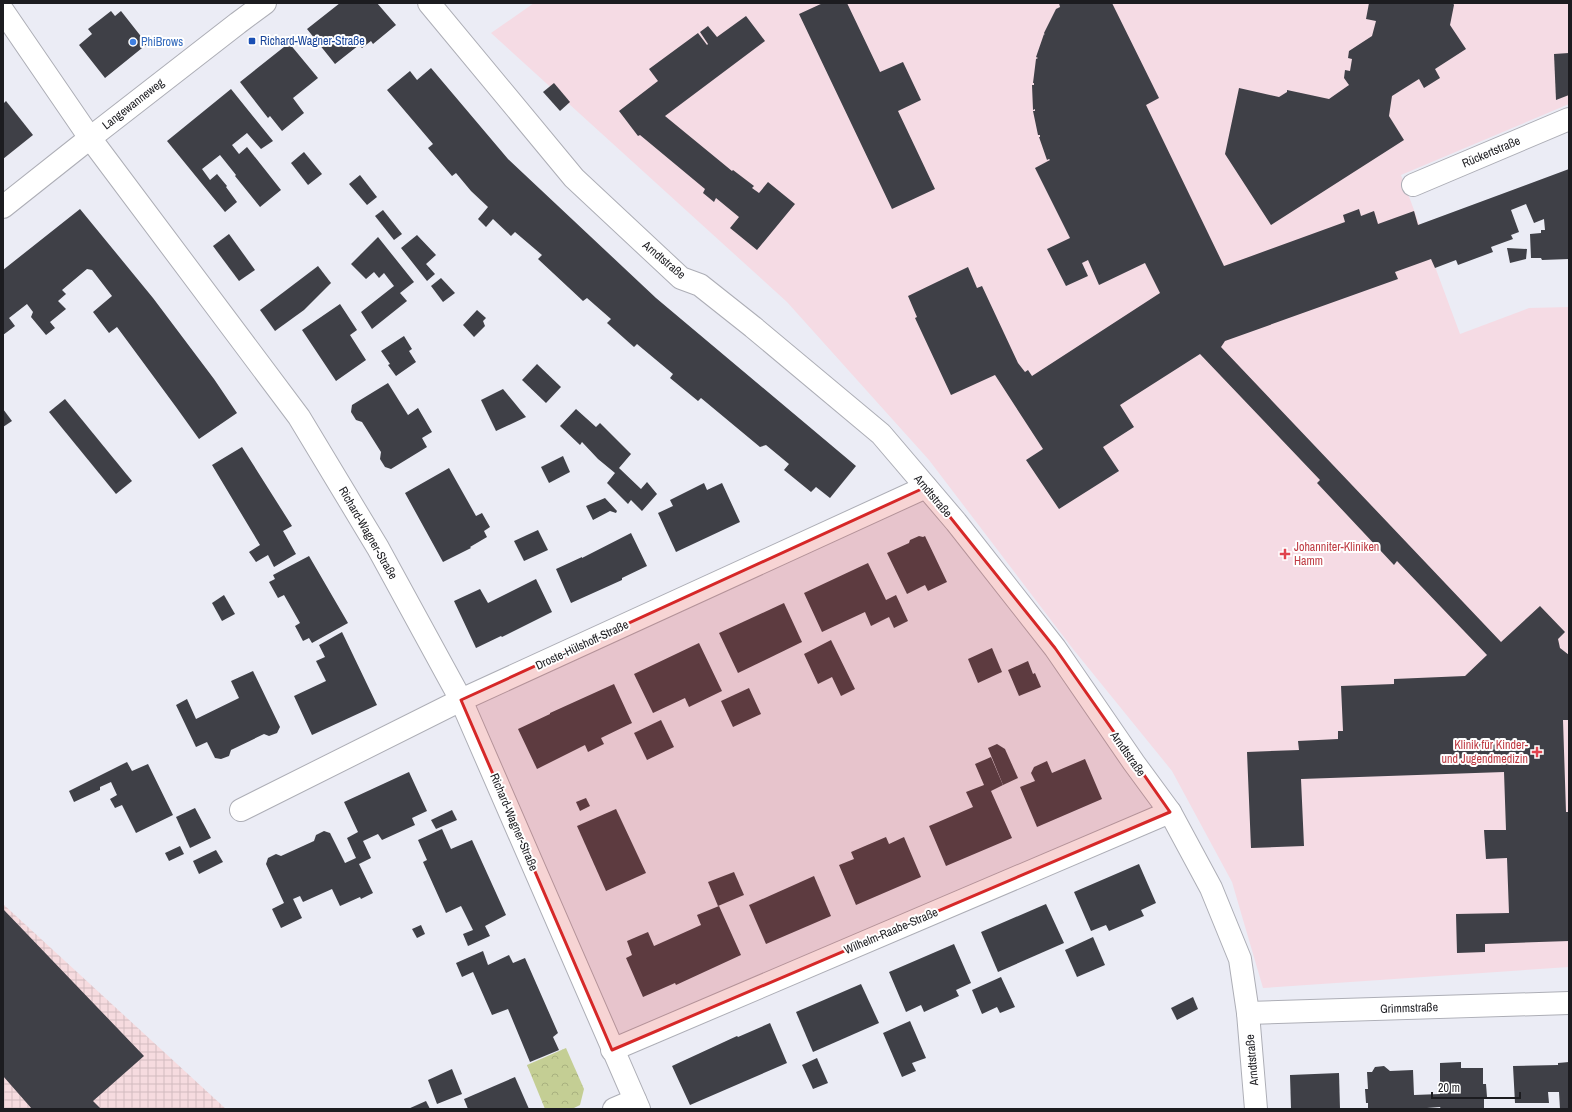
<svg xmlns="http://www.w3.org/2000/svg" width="1572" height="1112" viewBox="0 0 1572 1112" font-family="'Archivo Narrow',sans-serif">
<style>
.industrial{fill:url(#industrial-grid)}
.medical{fill:#f5dbe4}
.park{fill:url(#park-crowns)}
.building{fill:#3f4047}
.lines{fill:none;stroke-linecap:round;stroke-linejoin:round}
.minor-casing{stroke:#adaeb6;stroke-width:24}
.tertiary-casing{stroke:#adaeb6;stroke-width:24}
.primary-casing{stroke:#adaeb6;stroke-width:24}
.minor{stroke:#fff;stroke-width:22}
.tertiary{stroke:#fff;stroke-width:22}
.primary{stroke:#fff;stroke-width:22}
.marked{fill:#d62828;fill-opacity:0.2;stroke:#d62828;stroke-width:3;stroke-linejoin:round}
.transit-dot{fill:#1a4fb4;stroke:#fff;stroke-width:1.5}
.shop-dot{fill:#3f7fe0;stroke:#fff;stroke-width:1.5}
.health-dot{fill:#e0444e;stroke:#fff;stroke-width:1.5}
.labels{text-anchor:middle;stroke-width:4;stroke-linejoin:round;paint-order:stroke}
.transit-label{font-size:12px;fill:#164399;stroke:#fff;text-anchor:start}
.shop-label{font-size:12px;fill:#366cbe;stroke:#fff;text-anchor:start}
.street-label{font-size:12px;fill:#1c1c20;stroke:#fff}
.health-label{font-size:12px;fill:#be3a42;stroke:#fff;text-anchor:start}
</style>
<defs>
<pattern id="industrial-grid" width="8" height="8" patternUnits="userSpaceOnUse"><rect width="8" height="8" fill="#f6dbdf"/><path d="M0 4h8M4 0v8" fill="none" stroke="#d2bbbf"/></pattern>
<pattern id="park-crowns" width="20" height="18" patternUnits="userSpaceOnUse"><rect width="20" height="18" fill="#c4ce94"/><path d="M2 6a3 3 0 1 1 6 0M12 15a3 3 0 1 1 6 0" fill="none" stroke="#a8b07f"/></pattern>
</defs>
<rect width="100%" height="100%" fill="#ebecf5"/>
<polygon class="industrial" points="3,904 226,1109 3,1109"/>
<polygon class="medical" points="534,3 1569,3 1569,104 1401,175 1460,334 1529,308 1569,307 1569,967 1263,988 1232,882 1172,771 1073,649 929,460 787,302 491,33"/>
<polygon class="park" points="566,1048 584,1089 580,1105 572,1109 545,1109 527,1065"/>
<g class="building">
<polygon points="340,3 377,3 396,25 373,44 371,41 362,48 359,45 335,64 307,29"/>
<polygon points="823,3 847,3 880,72 903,62 921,100 898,111 935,189 892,209 799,14"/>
<polygon points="1059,3 1112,3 1159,98 1146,105 1224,266 1345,222 1343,215 1359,209 1361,216 1374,211 1378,224 1414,211 1418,225 1569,169 1569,259 1542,260 1541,258 1531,258 1530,234 1541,233 1541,230 1545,230 1544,219 1534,223 1526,204 1511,210 1519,232 1511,235 1513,239 1491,247 1493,252 1458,265 1456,260 1435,268 1431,259 1395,272 1398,279 1225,341 1221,347 1501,642 1540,606 1565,632 1558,639 1560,648 1569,655 1569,720 1563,720 1566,812 1569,812 1569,941 1485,944 1485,952 1457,953 1456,914 1509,913 1507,858 1486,859 1484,830 1506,830 1504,772 1301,779 1304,846 1251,848 1247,752 1299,750 1298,741 1338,739 1338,731 1343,731 1341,686 1394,684 1394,679 1465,676 1487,655 1397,561 1394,565 1317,483 1320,480 1200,354 1120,405 1134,427 1103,447 1119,471 1059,509 1026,460 1043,449 995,375 951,395 915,318 917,317 908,296 968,267 977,288 982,286 1018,363 1025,372 1028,370 1032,376 1160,293 1145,263 1099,285 1088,260 1082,263 1088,276 1066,286 1047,249 1070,238 1035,168 1050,160 1049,159 1047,160 1039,137 1040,137 1040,135 1038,135 1033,111 1035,111 1035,109 1033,110 1032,85 1034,85 1034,83 1033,83 1036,59 1038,58 1036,57 1044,34 1045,35 1044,33 1056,9 1060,7"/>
<polygon points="1369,3 1453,3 1454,5 1450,25 1466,49 1435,69 1440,78 1424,88 1419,79 1392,96 1389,116 1404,140 1271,225 1225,154 1239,88 1279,97 1287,92 1287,90 1329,99 1349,85 1344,78 1345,70 1350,71 1352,59 1348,58 1349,51 1372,36 1376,21 1366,19"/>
<polygon points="111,11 115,16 121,11 147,44 105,78 79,45 92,34 88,29"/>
<polygon points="746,16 765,41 665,116 732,171 733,170 754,186 752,188 759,193 768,182 795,204 757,250 730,228 739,217 716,198 714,202 703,193 705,189 640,135 638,136 619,111 658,81 649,69 698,33 707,45 708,44 700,32 708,26 717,37"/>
<polygon points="289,43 318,78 293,98 304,113 282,131 270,116 268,118 240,82"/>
<polygon points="1569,53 1569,95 1556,100 1554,54"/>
<polygon points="431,68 508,159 656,298 856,466 830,498 816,487 811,492 784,470 789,464 766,445 760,447 701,398 698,401 670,378 673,374 637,344 634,347 607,323 611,319 587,298 583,301 538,259 542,255 515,232 511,236 493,219 486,227 478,219 488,207 471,191 456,173 452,176 428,148 433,144 387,90 410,71 417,80"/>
<polygon points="554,83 570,102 560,111 543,92"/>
<polygon points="231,89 273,141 261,149 247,133 232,145 239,154 247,147 281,190 260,207 235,176 236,175 220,155 202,169 210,180 217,174 227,186 226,187 237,202 225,212 167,141"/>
<polygon points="6,101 33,135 3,159 3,104"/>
<polygon points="304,152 322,174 308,185 291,163"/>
<polygon points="360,175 377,197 367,205 349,184"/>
<polygon points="80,209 153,298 214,379 237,413 199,439 176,407 117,327 109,333 93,312 112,296 92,270 87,269 62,290 66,294 58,301 66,309 50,322 55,328 46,335 31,317 33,312 27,304 9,318 15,326 3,335 3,270"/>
<polygon points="383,210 402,234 394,240 375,216"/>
<polygon points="229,234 255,270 239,281 213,246"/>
<polygon points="417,235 436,255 426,264 435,274 427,281 401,248"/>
<polygon points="378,237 414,282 400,293 407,301 372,329 361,312 394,286 384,273 379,278 374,272 366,279 351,264"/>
<polygon points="1507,248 1527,249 1526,259 1510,263"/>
<polygon points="318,266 331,283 304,310 275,331 260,310"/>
<polygon points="441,278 455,293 443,302 431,286"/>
<polygon points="340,304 357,330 350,335 366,360 336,381 302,330"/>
<polygon points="477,310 486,318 483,321 485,326 474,337 463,325"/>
<polygon points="404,336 412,349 409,351 416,362 396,376 388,365 390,364 381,351"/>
<polygon points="537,364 561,387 546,403 522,380"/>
<polygon points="388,383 408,415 418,408 432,432 422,438 427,447 391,469 385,467 380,459 381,452 362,422 356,420 351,412 352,405"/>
<polygon points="503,389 526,417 496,431 481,400"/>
<polygon points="65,399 132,481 116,494 49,412"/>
<polygon points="3,409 12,421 3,427"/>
<polygon points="576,409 596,427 600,423 631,454 619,468 641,489 647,482 657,494 642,511 631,500 628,504 607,483 615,473 598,459 582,442 580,445 560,426"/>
<polygon points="242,447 292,526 283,531 296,554 274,567 268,555 256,562 249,552 260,545 212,465"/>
<polygon points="563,456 570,472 549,483 541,467"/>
<polygon points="449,468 476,516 482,513 490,527 484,531 487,537 470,547 471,548 443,562 405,493"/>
<polygon points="704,483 707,490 722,483 740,522 676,552 658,513 673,506 670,500"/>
<polygon points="605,498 617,511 616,513 610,511 593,520 586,506"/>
<polygon points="538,530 548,550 524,561 514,541"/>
<polygon points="631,533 647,566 622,578 622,580 571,603 556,569 582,557 582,558"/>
<polygon points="919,536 923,537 925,536 947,582 928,591 925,585 907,594 887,553 909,543 910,540"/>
<polygon points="309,556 348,623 312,643 309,638 303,641 295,626 300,623 284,595 278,598 269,582 275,579 273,575"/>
<polygon points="868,563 886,600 896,595 908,621 894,628 889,617 871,626 865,612 822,632 804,593"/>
<polygon points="536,579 552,612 502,637 501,636 476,648 454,601 480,589 488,603"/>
<polygon points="224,595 235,614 222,621 212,603"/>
<polygon points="784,603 802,642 738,673 719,633"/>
<polygon points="342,632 377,705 312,735 294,696 326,681 316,661 325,657 319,645"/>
<polygon points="831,640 855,689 841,696 832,677 818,684 804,654"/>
<polygon points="699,643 722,691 689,707 685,698 653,713 634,674"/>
<polygon points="992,648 1002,672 978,683 968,659"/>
<polygon points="1028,661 1033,674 1035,673 1041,687 1019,696 1008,670"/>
<polygon points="253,671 280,727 277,733 269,736 264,734 231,750 229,756 221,759 215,758 207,742 196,747 176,705 187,699 196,719 239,698 231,681"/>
<polygon points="614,684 632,723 601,738 604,744 588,752 585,745 537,769 518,729 550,714 550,713"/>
<polygon points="749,688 761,714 733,727 721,701"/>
<polygon points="661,720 674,747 647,760 634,733"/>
<polygon points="997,744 1005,749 1018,778 1003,785 988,748"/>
<polygon points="991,757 1003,785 991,791 1012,838 946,866 929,826 973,807 966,792 984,785 975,764"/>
<polygon points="1085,759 1102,799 1037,827 1020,787 1035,781 1031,773 1034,767 1047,761 1052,773"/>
<polygon points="127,762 132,771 148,764 173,815 136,833 122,805 115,808 110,799 117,795 111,782 100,787 100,790 74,802 69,791"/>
<polygon points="409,772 427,811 412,818 415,825 382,840 378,834 363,841 371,858 359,864 373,893 361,899 360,897 340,906 332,889 303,902 300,896 293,899 302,918 281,928 272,909 284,903 266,864 268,858 276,854 281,856 314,841 316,835 324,831 330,833 345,863 356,858 347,838 358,832 344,802"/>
<polygon points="586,798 590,806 580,811 576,802"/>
<polygon points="195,808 211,838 190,848 176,817"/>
<polygon points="616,809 646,873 606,891 577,826"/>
<polygon points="452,810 457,820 436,829 431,820"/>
<polygon points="442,829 451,849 472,840 506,915 485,926 490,936 468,946 463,934 473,930 461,906 446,913 423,862 427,860 418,840"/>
<polygon points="886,837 889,844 904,837 921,877 856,905 839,865 854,859 851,852"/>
<polygon points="180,846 184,854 169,861 165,853"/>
<polygon points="216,850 223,862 199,874 193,861"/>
<polygon points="1139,864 1156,903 1141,910 1144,916 1109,931 1106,925 1091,931 1074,892"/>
<polygon points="734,872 744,895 718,906 708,882"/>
<polygon points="814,876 831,916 766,944 749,905"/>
<polygon points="1046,904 1064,943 998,972 981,932"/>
<polygon points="719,906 741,955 676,985 675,983 643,997 626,958 632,955 627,941 648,932 654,946 701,925 697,915"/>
<polygon points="3,909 144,1056 93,1101 101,1109 32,1109 3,1076"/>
<polygon points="421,925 425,934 417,938 412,929"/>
<polygon points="1093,937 1105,965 1077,977 1065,950"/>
<polygon points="954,944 971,983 956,990 959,996 924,1012 921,1005 906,1012 889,972"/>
<polygon points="483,951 488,965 509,955 513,963 525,958 558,1033 553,1037 559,1050 530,1062 508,1009 492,1015 473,972 462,977 456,963"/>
<polygon points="1001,977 1015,1007 1000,1013 997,1007 982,1014 972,990"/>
<polygon points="861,984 879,1023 813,1052 796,1012"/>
<polygon points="1193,997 1198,1009 1177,1020 1171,1008"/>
<polygon points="910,1021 926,1058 912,1063 916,1071 902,1077 883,1033"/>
<polygon points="770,1023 787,1063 690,1105 672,1066 737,1036 738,1037"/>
<polygon points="817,1058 828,1083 813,1089 802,1065"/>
<polygon points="1461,1062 1461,1068 1483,1068 1483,1084 1486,1084 1487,1097 1484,1097 1484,1109 1441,1109 1440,1107 1427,1108 1428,1109 1368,1109 1368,1103 1366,1103 1365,1089 1368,1089 1367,1072 1372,1072 1375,1067 1384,1066 1390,1071 1413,1070 1414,1095 1440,1094 1440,1063"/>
<polygon points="1569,1062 1569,1109 1560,1109 1559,1092 1548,1092 1549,1103 1515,1103 1513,1066 1558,1065 1558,1063"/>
<polygon points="452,1069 462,1094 437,1104 428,1080"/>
<polygon points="1339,1073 1340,1109 1291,1109 1290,1075"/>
<polygon points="515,1077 529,1109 468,1109 464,1099"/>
<polygon points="426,1101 430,1109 408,1109"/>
</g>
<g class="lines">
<defs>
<g id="minor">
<polyline points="429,3 574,178 681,278 700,285 753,327 881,434 956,522 1055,648 1134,763 1170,812 1211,888 1240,959 1248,1013 1256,1109"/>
<polyline points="90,138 238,23 265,3"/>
<polyline points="1413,185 1569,119"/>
<polyline points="241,810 461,700 926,487"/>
<polyline points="1248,1013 1569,1003"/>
<polyline points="612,1050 1170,812"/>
<polyline points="614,1109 635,1100"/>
</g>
<polyline id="tertiary" points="3,207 90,138"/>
<polyline id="primary" points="3,11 90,138 299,417 378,548 461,700 639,1109"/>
</defs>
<use href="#minor" class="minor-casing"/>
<use href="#tertiary" class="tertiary-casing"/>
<use href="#primary" class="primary-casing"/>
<use href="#minor" class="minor"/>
<use href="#tertiary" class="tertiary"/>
<use href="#primary" class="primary"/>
</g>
<path class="marked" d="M926 487 1055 648 1170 812 612 1050 461 700Z"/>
<rect class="transit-dot" x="248" y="37" width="8" height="8" rx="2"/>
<circle class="shop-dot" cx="133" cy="42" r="4"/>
<g class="health-dot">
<path d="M1283 548h4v4h4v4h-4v4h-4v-4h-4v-4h4z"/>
<path d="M1535 746h4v4h4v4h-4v4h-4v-4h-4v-4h4z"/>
</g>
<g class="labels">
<g class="transit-label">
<text x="260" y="45">Richard-Wagner-Straße</text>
</g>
<g class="shop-label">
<text x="141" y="46">PhiBrows</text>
</g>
<g class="street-label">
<text transform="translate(133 104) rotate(-38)" y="4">Langewanneweg</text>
<text transform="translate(1491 152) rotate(-23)" y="4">Rückertstraße</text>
<text transform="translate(664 260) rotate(40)" y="4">Arndtstraße</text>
<text transform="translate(933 496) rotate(50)" y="4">Arndtstraße</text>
<text transform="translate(368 533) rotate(60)" y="4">Richard-Wagner-Straße</text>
<text transform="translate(582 645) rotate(-25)" y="4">Droste-Hülshoff-Straße</text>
<text transform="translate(1128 754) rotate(55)" y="4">Arndtstraße</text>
<text transform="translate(514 822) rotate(67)" y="4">Richard-Wagner-Straße</text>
<text transform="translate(891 931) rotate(-23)" y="4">Wilhelm-Raabe-Straße</text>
<text transform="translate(1409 1008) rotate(-2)" y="4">Grimmstraße</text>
<text transform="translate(1252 1060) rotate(-95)" y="4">Arndtstraße</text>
</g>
<g class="health-label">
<text x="1294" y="551">Johanniter-Kliniken<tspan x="1294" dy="14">Hamm</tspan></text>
<text x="1528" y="749" text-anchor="end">Klinik für Kinder-<tspan x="1528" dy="14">und Jugendmedizin</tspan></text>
</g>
</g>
<rect width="1572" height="1112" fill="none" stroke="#1c1c20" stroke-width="8"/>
<path d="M1432 1092v6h88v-6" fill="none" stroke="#1c1c20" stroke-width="2"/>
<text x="1438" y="1092" font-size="12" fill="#1c1c20" stroke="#ffffff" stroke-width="3" paint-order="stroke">20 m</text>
</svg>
